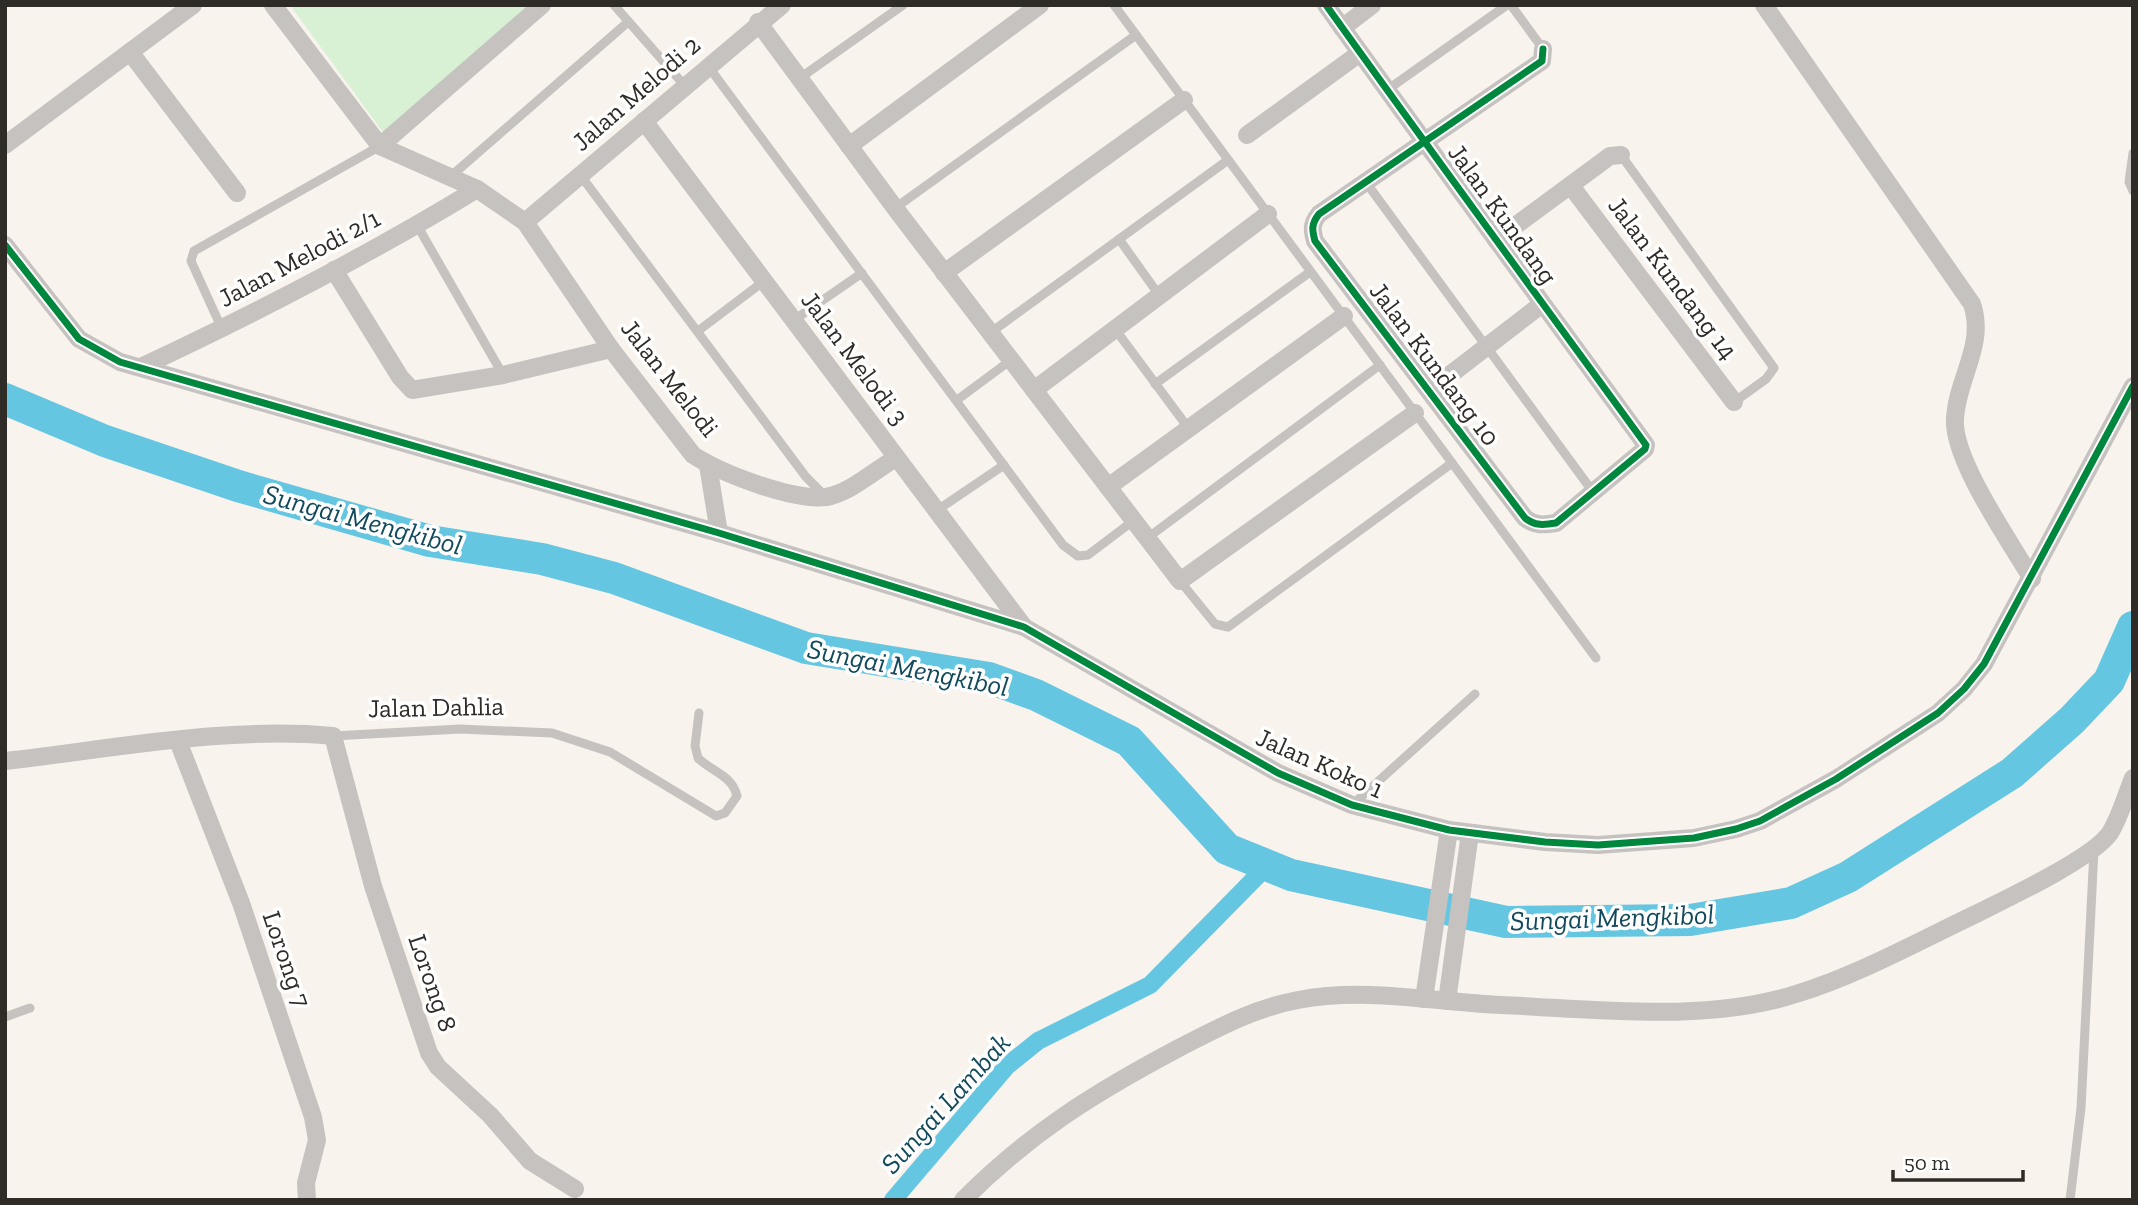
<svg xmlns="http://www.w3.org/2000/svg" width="2138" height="1205" viewBox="0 0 2138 1205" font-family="'Zilla Slab',serif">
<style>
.green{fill:#d8f0d4}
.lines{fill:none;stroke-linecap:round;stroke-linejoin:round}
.canal{stroke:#65c6e2;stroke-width:18}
.river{stroke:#65c6e2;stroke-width:32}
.service{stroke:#c5c2c0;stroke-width:9}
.minor{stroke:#c5c2c0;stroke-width:18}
.cycleway-casing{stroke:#fff;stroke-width:11}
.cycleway{stroke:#00873e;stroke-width:7}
.labels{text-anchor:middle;stroke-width:7;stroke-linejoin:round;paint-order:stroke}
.street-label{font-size:26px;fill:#2f2b27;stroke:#fff}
.water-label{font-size:28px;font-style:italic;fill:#12495b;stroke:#fff}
</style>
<rect width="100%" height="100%" fill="#f9f3ed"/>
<polygon class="green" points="290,5 538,5 385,135"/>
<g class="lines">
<polyline class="canal" points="893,1200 1007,1066 1038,1041 1150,985 1267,866"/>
<polyline class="river" points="5,399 105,441 238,486 430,541 542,559 614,578 806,648 989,678 1036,695 1129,741 1227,849 1291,875 1506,922 1690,920 1791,903 1848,877 2012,773 2072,720 2109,681 2133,627"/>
<g class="service">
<polyline points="614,5 685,86"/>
<polyline points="1114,5 1596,658"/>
<polyline points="1511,5 1543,49"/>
<polyline points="708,66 1063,545 1078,556 1088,555 1133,521"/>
<polyline points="800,78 903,5"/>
<polyline points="1387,90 1507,5"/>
<polyline points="2133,153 2129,182 2133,191"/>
<polyline points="1621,155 1774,368 1766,379 1734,402"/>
<polyline points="581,176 806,477 826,497"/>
<polyline points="450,177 628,22"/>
<polyline points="1365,181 1593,492"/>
<polyline points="895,208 1136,35"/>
<polyline points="417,225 503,375"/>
<polyline points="1119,239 1159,295"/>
<polyline points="794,320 862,273"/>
<polyline points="222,329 191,261 194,251 380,146"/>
<polyline points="1115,329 1189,429"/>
<polyline points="698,331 764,281"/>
<polyline points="990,333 1228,160"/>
<polyline points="1155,384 1310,272"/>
<polyline points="957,400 1011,360"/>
<polyline points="936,511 1004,465"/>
<polyline points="1146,539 1380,365"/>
<polyline points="1180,581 1215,624 1228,627 1452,463"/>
<path d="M333 736 460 729 552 733 610 752 716 816 725 813 737 796C732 775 712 772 698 758L695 746 699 713"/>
<polyline points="1352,805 1475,694"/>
<polyline points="5,1017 30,1008"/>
<polyline points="2070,1200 2081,1108 2094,850"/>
</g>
<g class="minor">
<path d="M273 5 380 146 477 189 525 222 611 349 693 455C721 473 792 501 826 497 850 493 875 470 896 458"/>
<path d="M1326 5C1431 152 1539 298 1646 445L1645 449 1556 523C1544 525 1535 526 1525 518L1315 241C1312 230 1311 224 1319 214L1542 61 1543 49"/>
<path d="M1764 5 1972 304C1986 345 1957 378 1955 419 1952 459 2011 543 2032 579"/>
<polyline points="758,22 895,208 1180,581 1415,413"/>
<polyline points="1342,28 1372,5"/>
<polyline points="130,52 237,193"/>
<polyline points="644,121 1024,627"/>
<polyline points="1247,135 1360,53"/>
<polyline points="5,145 193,5"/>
<polyline points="380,146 542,5"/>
<polyline points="849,146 1040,5"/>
<polyline points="1571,186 1734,402"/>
<polyline points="525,222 782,5"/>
<polyline points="1496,240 1610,156 1621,155"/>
<polyline points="5,245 79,339 120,362 719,533 1024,627 1278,773 1352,805 1449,830 1545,842 1598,845 1694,838 1736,829 1760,821 1836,779 1938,713 1964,689 1984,664 2133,386"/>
<polyline points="334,270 400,377 412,390 503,375 611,349"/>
<polyline points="944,273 1184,100"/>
<path d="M141 367C256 313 369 255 477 189"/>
<polyline points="1034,390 1268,214"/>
<polyline points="1429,391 1542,304"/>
<polyline points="708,465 719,533"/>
<polyline points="1108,487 1344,316"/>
<polyline points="178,741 241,903 313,1117 317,1140 306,1183 307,1200"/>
<path d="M5 761C112 749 225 726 333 736L373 886 429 1053 438 1067 490 1115 530 1161 575 1189"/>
<polyline points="1424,999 1449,830"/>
<polyline points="1447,1001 1470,833"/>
<path d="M963 1200C1030 1133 1094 1093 1177 1049 1216 1029 1254 1008 1298 1000 1365 987 1435 1002 1501 1005 1595 1009 1706 1023 1796 994 1858 975 1917 942 1976 914 2006 899 2093 858 2110 833 2120 817 2126 795 2133 778"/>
</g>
<defs>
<g id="cycleway">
<path d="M1326 5C1431 152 1539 298 1646 445L1645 449 1556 523C1544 525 1535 526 1525 518L1315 241C1312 230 1311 224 1319 214L1542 61 1543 49"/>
<polyline points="5,245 79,339 120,362 719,533 1024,627 1278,773 1352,805 1449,830 1545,842 1598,845 1694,838 1736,829 1760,821 1836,779 1938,713 1964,689 1984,664 2133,386"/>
</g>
</defs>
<use href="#cycleway" class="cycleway-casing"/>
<use href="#cycleway" class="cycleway"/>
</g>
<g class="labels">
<g class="street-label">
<text transform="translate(636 93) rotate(-41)" y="9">Jalan Melodi 2</text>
<text transform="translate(1503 214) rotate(54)" y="9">Jalan Kundang</text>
<text transform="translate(299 258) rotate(-28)" y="9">Jalan Melodi 2/1</text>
<text transform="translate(1673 278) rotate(53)" y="9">Jalan Kundang 14</text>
<text transform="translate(855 358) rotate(53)" y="9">Jalan Melodi 3</text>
<text transform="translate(1435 364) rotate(53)" y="9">Jalan Kundang 10</text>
<text transform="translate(670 378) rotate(52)" y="9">Jalan Melodi</text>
<text transform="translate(436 707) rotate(-1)" y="9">Jalan Dahlia</text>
<text transform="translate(1320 763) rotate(24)" y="9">Jalan Koko 1</text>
<text transform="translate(287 959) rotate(71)" y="9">Lorong 7</text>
<text transform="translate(433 983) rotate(71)" y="9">Lorong 8</text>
</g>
<g class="water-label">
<text transform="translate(363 519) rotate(15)" y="10">Sungai Mengkibol</text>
<text transform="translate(908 667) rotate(11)" y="10">Sungai Mengkibol</text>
<text transform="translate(1612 917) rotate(-2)" y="10">Sungai Mengkibol</text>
<text transform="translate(945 1103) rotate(-48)" y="10">Sungai Lambak</text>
</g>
</g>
<rect width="2138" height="1205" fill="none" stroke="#2f2b27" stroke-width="14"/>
<path d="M1893 1170v10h130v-10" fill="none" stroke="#2f2b27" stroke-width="3.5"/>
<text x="1904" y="1170" font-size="21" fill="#2f2b27" stroke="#ffffff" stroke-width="5" paint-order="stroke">50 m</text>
</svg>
